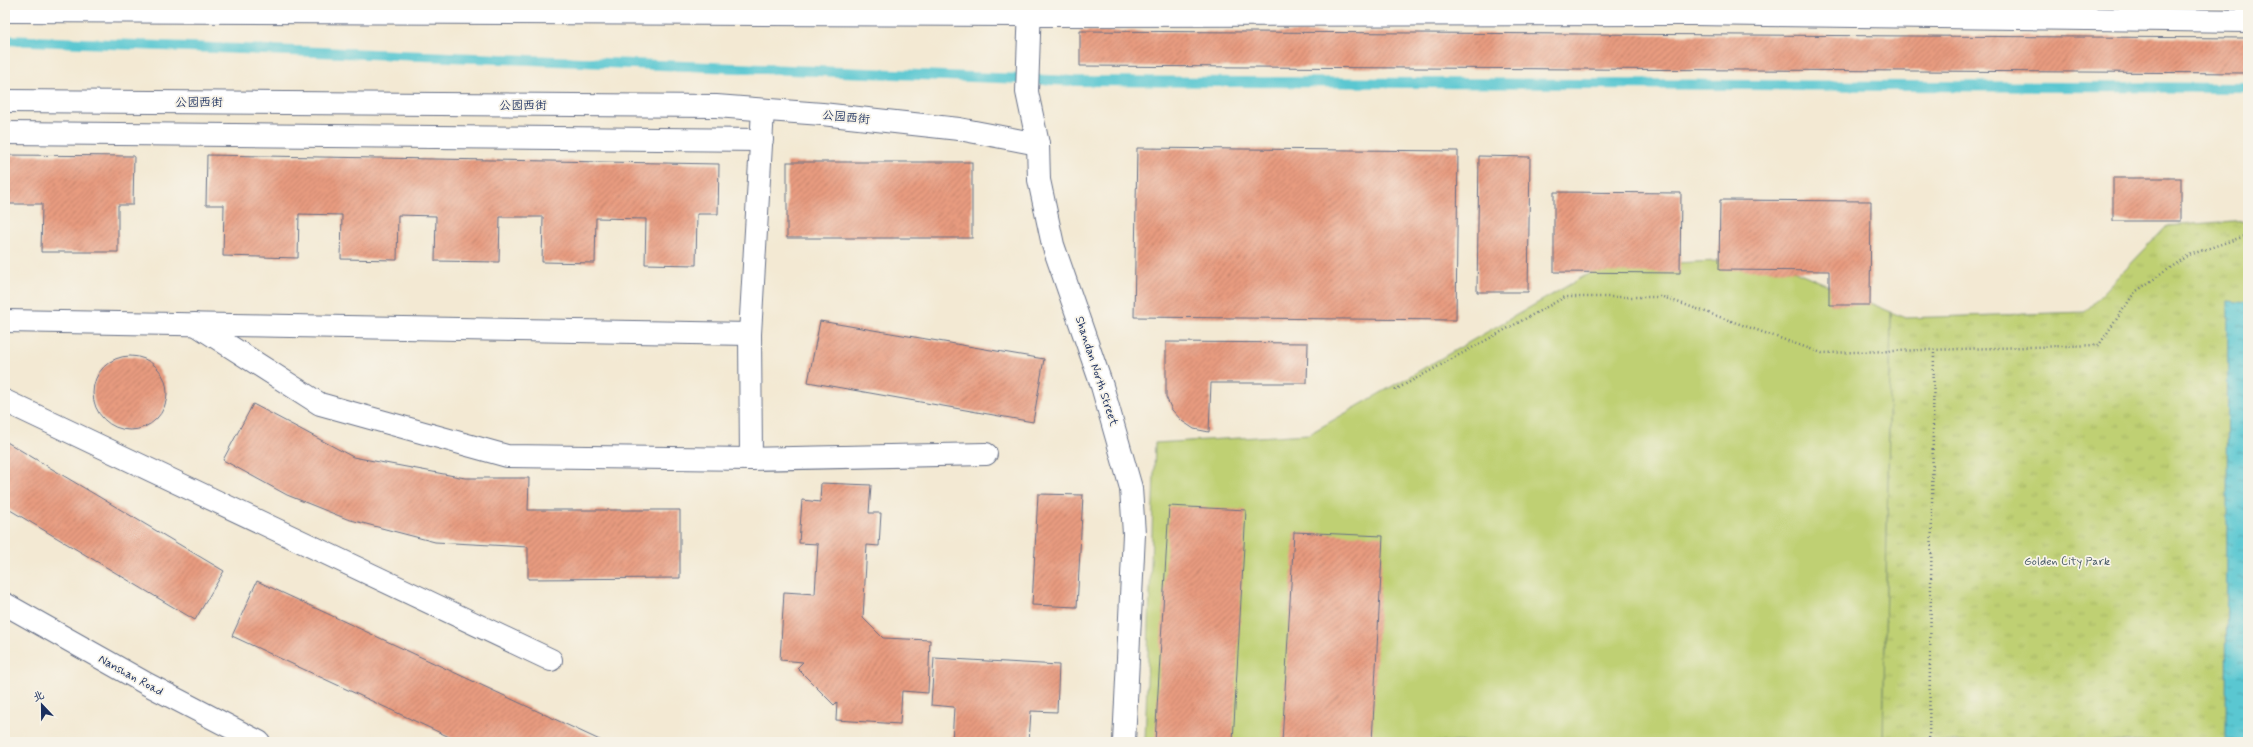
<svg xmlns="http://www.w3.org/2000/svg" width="2253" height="747" viewBox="0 0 2253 747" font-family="Mynerve,'LXGW WenKai TC',sans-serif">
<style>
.grass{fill:url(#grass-tufts);stroke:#6d8068}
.pitch{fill:#bfd073;stroke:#6d8068}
.water{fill:url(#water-ripples);stroke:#3a7b98}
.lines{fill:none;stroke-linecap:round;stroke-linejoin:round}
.stream{stroke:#5ac7d1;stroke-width:10}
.building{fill:url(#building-hatch)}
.street-casing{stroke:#677087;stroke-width:24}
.secondary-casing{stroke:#677087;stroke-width:24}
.path{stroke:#677087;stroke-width:2.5;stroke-dasharray:1 3;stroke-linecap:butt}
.street{stroke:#fff;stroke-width:22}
.secondary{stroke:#fff;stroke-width:22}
.labels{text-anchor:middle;stroke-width:3.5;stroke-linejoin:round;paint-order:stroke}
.street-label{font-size:12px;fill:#1b2f5e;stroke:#f7f3e8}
.park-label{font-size:12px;fill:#445763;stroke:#f7f3e8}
</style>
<defs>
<pattern id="grass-tufts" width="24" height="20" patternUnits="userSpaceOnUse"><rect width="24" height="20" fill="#bfd073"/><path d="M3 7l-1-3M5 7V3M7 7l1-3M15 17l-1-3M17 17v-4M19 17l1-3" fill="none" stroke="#a4b366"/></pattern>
<pattern id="water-ripples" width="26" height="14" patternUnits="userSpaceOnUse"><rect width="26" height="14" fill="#5ac7d1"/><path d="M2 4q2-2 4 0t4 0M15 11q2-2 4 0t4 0" fill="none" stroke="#4aa2ad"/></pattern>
<pattern id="building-hatch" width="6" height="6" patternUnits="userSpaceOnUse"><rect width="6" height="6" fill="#e89b7f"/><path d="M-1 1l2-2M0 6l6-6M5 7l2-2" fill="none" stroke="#bb7f6b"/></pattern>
</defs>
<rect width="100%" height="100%" fill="#f7f3e8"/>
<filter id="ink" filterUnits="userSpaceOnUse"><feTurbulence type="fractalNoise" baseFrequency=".025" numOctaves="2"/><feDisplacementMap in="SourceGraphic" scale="8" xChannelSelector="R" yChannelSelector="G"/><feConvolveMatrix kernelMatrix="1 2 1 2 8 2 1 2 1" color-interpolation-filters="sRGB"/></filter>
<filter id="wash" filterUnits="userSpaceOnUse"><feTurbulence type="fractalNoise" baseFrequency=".012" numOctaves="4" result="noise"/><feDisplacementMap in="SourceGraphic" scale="16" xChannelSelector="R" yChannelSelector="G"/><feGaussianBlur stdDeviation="0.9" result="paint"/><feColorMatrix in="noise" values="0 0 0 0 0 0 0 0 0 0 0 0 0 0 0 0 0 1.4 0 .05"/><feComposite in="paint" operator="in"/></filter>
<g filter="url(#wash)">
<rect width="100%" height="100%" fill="#f3e9d3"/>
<polygon class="grass" points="2248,220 2248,742 1883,742 1891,312 1905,318 2085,312 2167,226"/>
<polygon class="pitch" points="1767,259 1891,312 1883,742 1145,742 1155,443 1309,434 1602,266"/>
<polygon class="water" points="2228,301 2248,303 2248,742 2226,742"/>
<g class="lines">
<polyline class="stream" points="5,40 1074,81 2248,88"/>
</g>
<g id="blocks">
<g class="building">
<polygon points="1080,31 2248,38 2248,73 1080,66"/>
<polygon points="1137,148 1458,151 1456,320 1134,317"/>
<polygon points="5,155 134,156 133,205 118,205 118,252 41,252 42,204 5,204"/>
<polygon points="207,155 719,164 718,214 697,214 696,265 645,264 646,219 596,218 595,263 542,262 543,217 500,217 499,262 435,261 436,216 398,215 397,260 341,259 342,215 299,214 298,258 223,256 224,205 206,205"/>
<polygon points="1479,156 1530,157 1528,292 1477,292"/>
<rect x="787" y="162" width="185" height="76"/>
<rect x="2113" y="178" width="68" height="43"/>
<polygon points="1554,192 1681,193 1680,273 1554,272"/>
<polygon points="1720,200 1871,201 1870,305 1829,305 1829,271 1719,270"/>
<polygon points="820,321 1044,359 1033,422 808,382"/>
<polygon points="1166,342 1308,343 1307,383 1211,383 1209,432 1194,429 1182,421 1172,410 1166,397"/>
<circle cx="130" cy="393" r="37"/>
<polygon points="253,404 353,457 465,478 529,478 528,510 680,510 680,578 528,579 528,547 435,542 347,519 287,495 223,460"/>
<polygon points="5,441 224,571 195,620 5,507"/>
<polygon points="821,483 871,485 869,513 881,513 879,546 867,545 863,618 883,638 930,640 928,693 902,691 900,724 836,720 837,702 834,705 797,668 803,662 780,660 784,592 815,594 818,544 799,543 802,500 820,502"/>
<polygon points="1038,494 1083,495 1077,607 1032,605"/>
<polygon points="1169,506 1246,510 1233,742 1155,742"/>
<polygon points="1294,532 1383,536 1372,742 1282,742"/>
<polygon points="257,581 604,742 460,742 232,636"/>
<polygon points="934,658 1059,665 1057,712 1031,711 1029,742 952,742 954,707 931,705"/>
</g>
</g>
</g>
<g filter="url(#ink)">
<use href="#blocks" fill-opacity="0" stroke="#677087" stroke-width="1"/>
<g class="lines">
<defs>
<g id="street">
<polyline points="5,11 1031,15 1692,14 2248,21"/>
<polyline points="5,133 762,140"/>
<polyline points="5,321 750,334 763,110"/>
<polyline points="195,324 320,404 507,456 751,459 750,334"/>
<polyline points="5,401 551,660"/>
<polyline points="751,459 986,454"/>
</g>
<g id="secondary">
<polyline points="1030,5 1027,92 1038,144 1039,180 1053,245 1102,386 1131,488 1134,534 1124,742"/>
<polyline points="5,101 716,106 822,114 959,129 1038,144"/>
<polyline points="5,604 147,684 259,742"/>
</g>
</defs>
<use href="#street" class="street-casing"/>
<use href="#secondary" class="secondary-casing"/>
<g class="path">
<polyline points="1395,390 1565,297 1663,297 1822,353 2099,345 2135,292 2189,255 2248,235"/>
<polyline points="1929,742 1934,350"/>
</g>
<use href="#street" class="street"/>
<use href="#secondary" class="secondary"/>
</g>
</g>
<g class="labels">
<g class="street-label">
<text x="199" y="106">公园西街</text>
<text x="523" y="109">公园西街</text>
<text transform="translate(846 117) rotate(6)" y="4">公园西街</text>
<text transform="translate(1097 371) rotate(72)" y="4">Shandan North Street</text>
<text transform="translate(131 675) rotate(29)" y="4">Nanshan Road</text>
</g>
<g class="park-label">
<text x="2067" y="565">Golden City Park</text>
</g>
</g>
<rect width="2253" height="747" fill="none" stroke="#f7f3e8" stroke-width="20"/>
<g transform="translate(42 705) rotate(338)" stroke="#f7f3e8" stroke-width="3" paint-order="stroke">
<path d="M0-3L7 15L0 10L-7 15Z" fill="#1b2f5e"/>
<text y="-6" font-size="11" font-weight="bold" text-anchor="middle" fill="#1b2f5e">北</text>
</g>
</svg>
